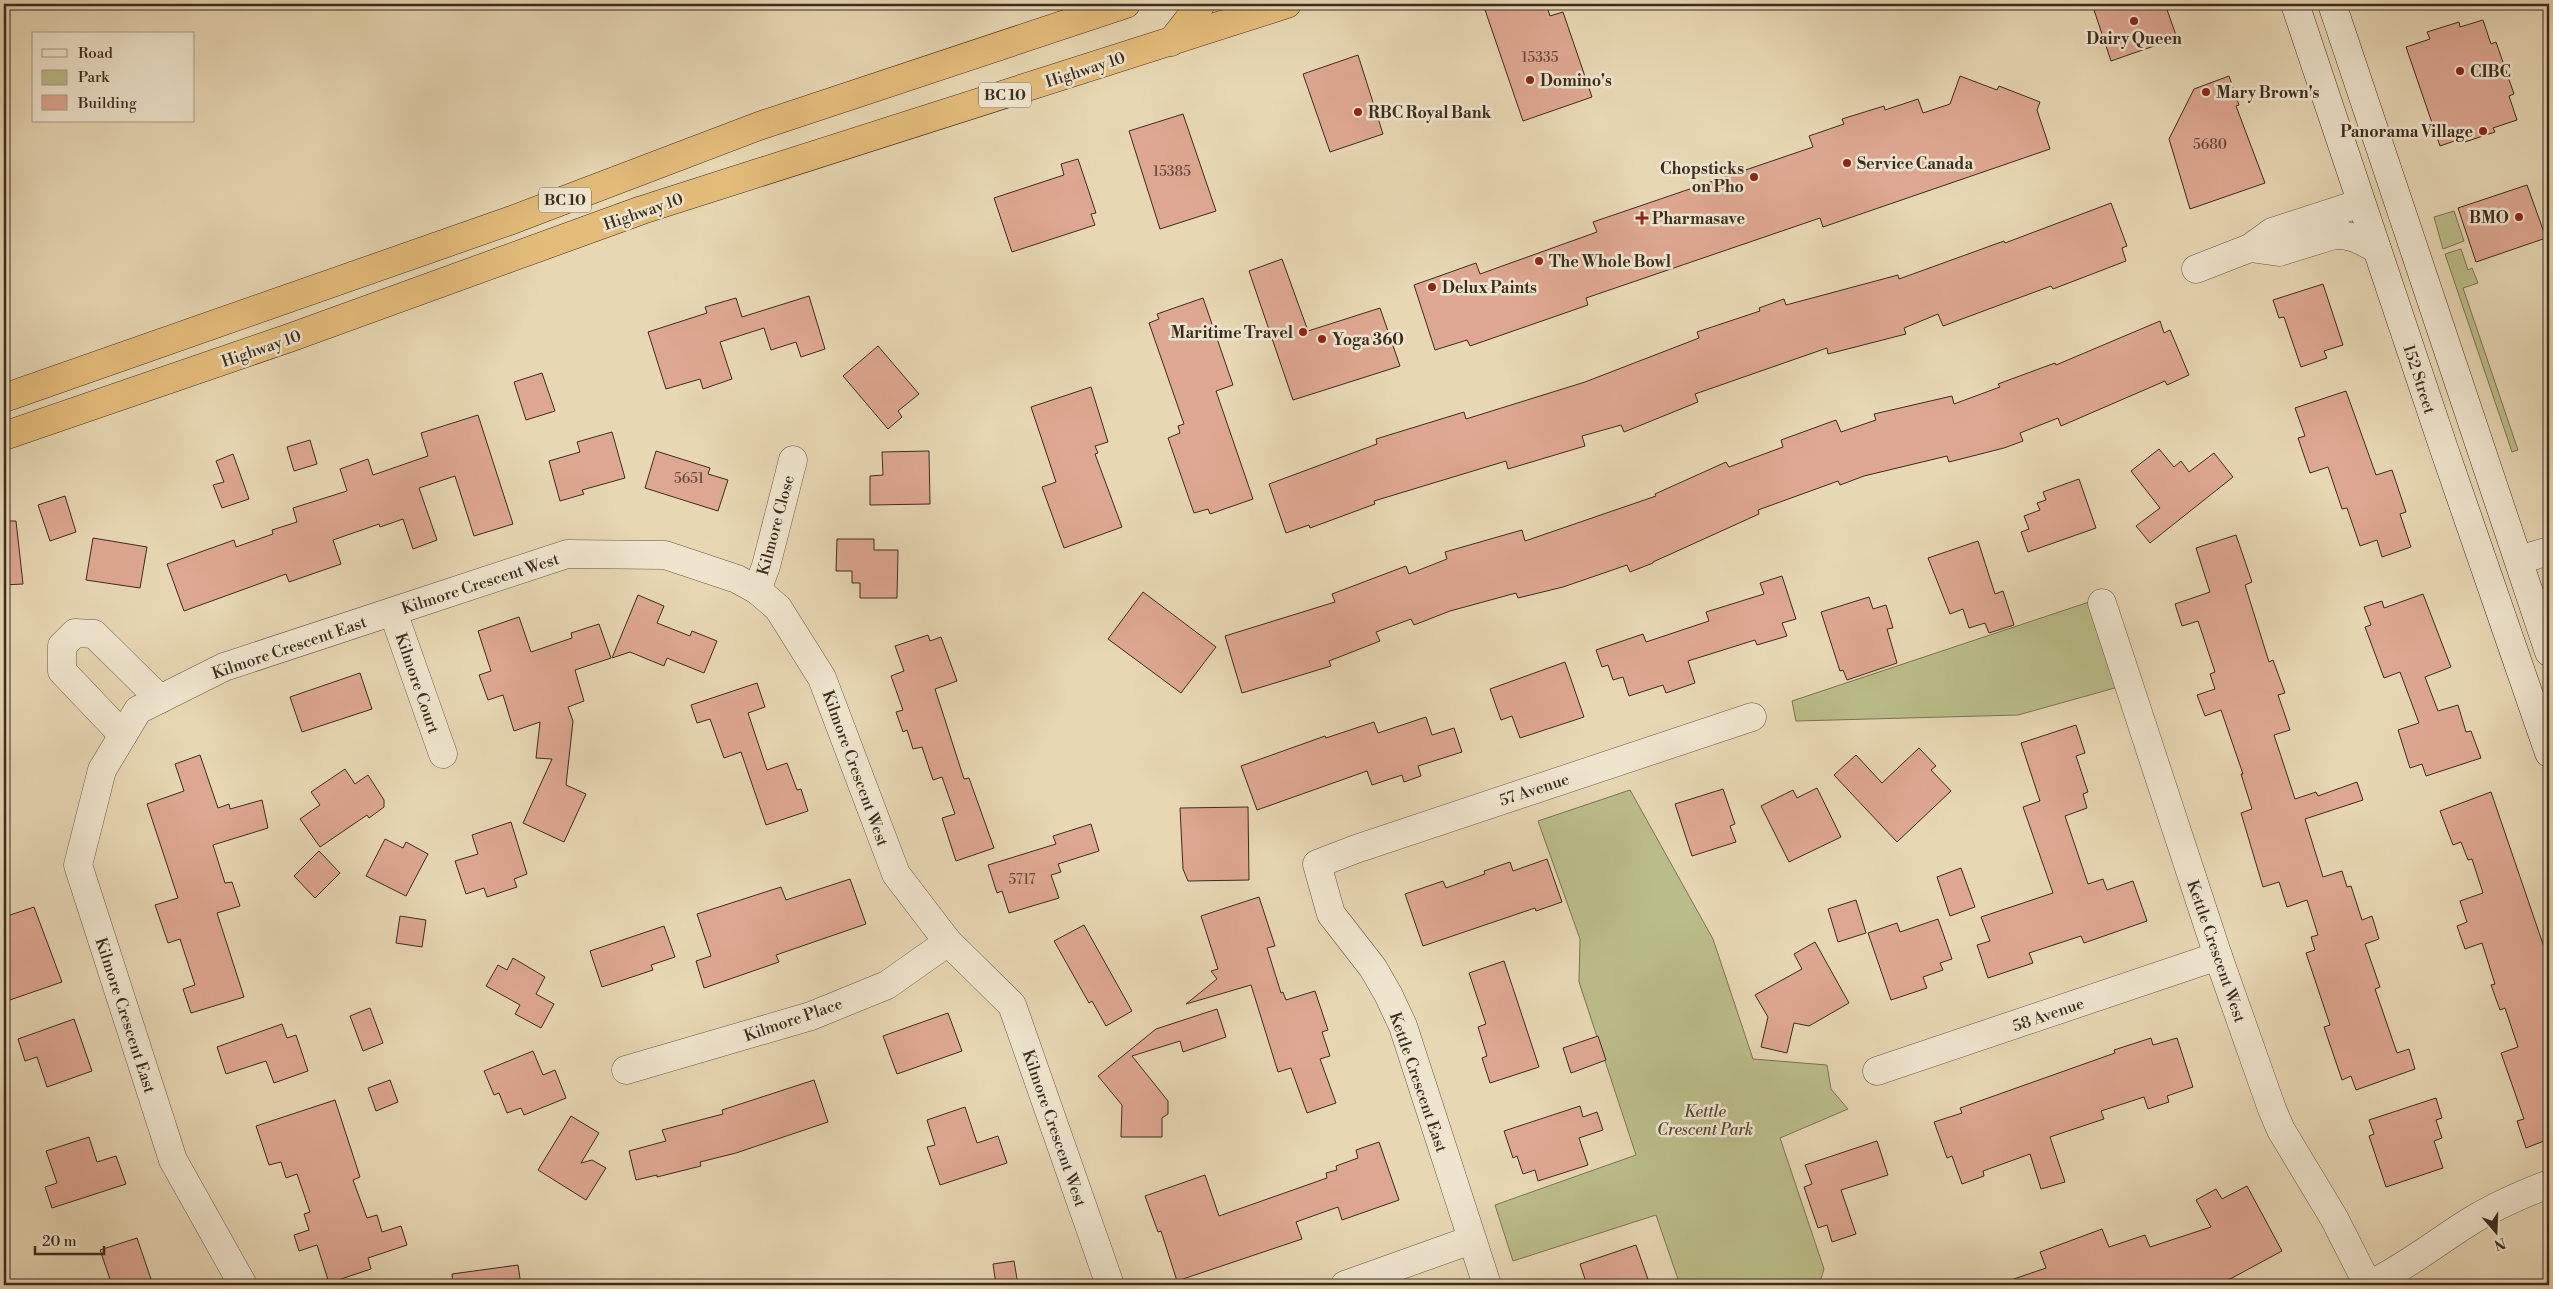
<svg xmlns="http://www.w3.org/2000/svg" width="2553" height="1289" viewBox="0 0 2553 1289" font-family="'Libre Bodoni',serif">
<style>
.green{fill:#babd89;stroke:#7a7454}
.building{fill:#dea791;stroke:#3b2c1f}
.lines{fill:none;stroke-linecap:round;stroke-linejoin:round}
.street-casing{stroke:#665744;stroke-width:29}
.secondary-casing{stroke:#3b2c1f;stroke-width:29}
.highway-casing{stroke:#3b2c1f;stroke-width:29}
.street{stroke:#efe5ce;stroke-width:28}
.secondary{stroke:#efe5ce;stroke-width:28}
.highway{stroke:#e4bc7a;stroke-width:28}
.poi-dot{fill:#8f2418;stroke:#efe5ce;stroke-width:2}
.labels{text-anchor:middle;stroke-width:5;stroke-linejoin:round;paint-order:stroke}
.number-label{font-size:14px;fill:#644b3c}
.shield{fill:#efe5ce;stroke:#716454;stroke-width:1}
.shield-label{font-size:15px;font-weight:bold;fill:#3b2c1f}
.poi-label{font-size:16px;font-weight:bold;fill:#3b2c1f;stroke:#efe5ce;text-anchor:start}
.street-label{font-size:16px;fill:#3b2c1f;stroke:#efe5ce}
.park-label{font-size:16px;font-style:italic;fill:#544934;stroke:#efe5ce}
</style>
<rect width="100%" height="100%" fill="#e7d7b3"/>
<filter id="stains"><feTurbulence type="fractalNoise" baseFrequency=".004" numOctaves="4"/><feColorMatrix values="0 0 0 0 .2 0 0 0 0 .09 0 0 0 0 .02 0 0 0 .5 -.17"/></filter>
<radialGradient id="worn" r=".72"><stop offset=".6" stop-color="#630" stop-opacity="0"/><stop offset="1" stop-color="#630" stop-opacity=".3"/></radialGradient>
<g class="green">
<polygon points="2454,211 2464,241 2443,249 2434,217"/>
<polygon points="2461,249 2468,270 2472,268 2478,283 2463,288 2518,450 2512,452 2445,254"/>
<polygon points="2095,600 2122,686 2018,715 1796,721 1792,701"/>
<polygon points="1630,790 1713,939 1753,1059 1827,1065 1831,1089 1848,1109 1780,1138 1824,1269 1819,1285 1680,1285 1656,1215 1513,1261 1495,1205 1636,1155 1579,982 1580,939 1538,821"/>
</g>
<g class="building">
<polygon points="1483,4 1546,4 1550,16 1563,12 1592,97 1523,121"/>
<polygon points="2092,4 2165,4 2177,38 2111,61"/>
<polygon points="2483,20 2491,44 2496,42 2514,94 2509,96 2517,120 2493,128 2495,132 2465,142 2463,138 2440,146 2406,47 2430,39 2427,32 2459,22 2460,27"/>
<polygon points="1358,55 1383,134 1330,152 1303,74"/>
<polygon points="1960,76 1997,90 1999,86 2040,102 2037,110 2050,149 1823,227 1820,218 1586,298 1588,305 1470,346 1467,340 1435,350 1414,285 1476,263 1480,274 1597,232 1593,222 1813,147 1809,136 1844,124 1842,119 1884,106 1885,110 1918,99 1923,113 1950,104"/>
<polygon points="2229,76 2239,105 2236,106 2265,183 2190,209 2169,139 2194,89"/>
<polygon points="1183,114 1216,211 1160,229 1129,131"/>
<polygon points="1078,159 1096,213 1091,214 1095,225 1012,252 994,198 1064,175 1061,164"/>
<polygon points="2527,185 2546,238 2476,262 2458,208"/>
<polygon points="2111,203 2127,246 2122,248 2126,261 2053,289 2051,286 1943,326 1938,314 1904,328 1906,334 1828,354 1827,348 1695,394 1698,402 1624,432 1621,425 1582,436 1585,446 1508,469 1506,461 1374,501 1375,504 1310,528 1309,525 1286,533 1269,484 1377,444 1376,439 1464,412 1466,419 1585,382 1699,338 1697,332 1760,311 1759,308 1784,299 1786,305 1898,275 1899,279 2004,241 2005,243"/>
<polygon points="1282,259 1308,331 1380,308 1400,366 1293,400 1249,271"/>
<polygon points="2323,284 2343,345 2324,351 2327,358 2301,367 2284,317 2279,318 2273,300"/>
<polygon points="809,296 825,349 801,357 796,342 771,350 764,328 720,342 732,379 703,389 700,379 666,389 648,332 707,313 705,307 736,298 742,317"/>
<polygon points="1203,298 1233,385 1216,391 1253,499 1210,514 1208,509 1194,513 1168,438 1180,433 1178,426 1184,424 1149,323 1159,319 1157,314"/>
<polygon points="2160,321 2164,333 2170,330 2189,375 2167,385 2165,381 2061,426 2058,418 2020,433 2023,441 2004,448 1949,462 1947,456 1864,476 1840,485 1838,481 1758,510 1759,514 1653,562 1653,563 1630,572 1627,565 1563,587 1518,598 1516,593 1450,611 1414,625 1411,619 1376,632 1380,641 1329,661 1331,666 1242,693 1225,636 1335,602 1332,594 1406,566 1409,574 1447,559 1445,552 1522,530 1525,541 1656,496 1655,494 1726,462 1729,467 1783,447 1781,440 1836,420 1841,432 1876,420 1874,414 1952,396 1954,404 2000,387 1998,384 2055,363 2056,365"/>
<polygon points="878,346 919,394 898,411 902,417 888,429 843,376"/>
<polygon points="542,373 555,411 526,420 514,382"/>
<polygon points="1091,387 1108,442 1095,446 1098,453 1095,454 1122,527 1064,548 1042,487 1056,482 1031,407"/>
<polygon points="2346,391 2376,475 2392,470 2406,512 2400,514 2411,547 2382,557 2377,540 2360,546 2347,508 2342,509 2328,467 2310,473 2298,438 2305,436 2295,408"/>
<polygon points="478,415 513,524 474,536 455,476 419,488 437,540 413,549 403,519 380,527 379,524 333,540 341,564 289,582 286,574 184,611 167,564 234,540 236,547 273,534 272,530 297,522 293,508 347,491 340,469 368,459 373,475 428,456 421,433"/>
<polygon points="612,432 625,478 582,490 584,494 560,501 549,461 580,452 577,442"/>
<polygon points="310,440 317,464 294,471 287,447"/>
<polygon points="2159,449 2174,467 2181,461 2189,472 2214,453 2233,477 2150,543 2136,526 2160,508 2131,471"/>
<polygon points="656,451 710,468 708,474 728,480 718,511 645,488"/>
<polygon points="929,451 930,504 870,505 870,476 883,475 882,452"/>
<polygon points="233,454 249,499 222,508 213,485 224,482 216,461"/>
<polygon points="2079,479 2096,528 2028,552 2021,532 2029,529 2024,516 2040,510 2037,503 2046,500 2043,492"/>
<polygon points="65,496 76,532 50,541 38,505"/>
<polygon points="4,521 16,521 23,584 4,585"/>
<polygon points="2236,535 2252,582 2245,585 2269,662 2273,660 2285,693 2278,695 2290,730 2274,735 2295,799 2316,792 2318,796 2357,782 2363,800 2305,819 2323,877 2342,871 2347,887 2351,886 2362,920 2372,916 2379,939 2365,944 2380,987 2375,989 2397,1053 2409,1049 2415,1069 2356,1090 2351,1076 2342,1080 2324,1027 2330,1025 2306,953 2315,950 2311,937 2318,935 2307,900 2287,907 2279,882 2263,887 2241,813 2252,809 2241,774 2243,774 2221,710 2205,716 2197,695 2215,689 2210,674 2215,672 2198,621 2182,626 2175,604 2210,592 2196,548"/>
<polygon points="93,538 147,547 140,588 86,580"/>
<polygon points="837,539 874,539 874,550 898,550 897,598 860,598 860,583 852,583 852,571 836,571"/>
<polygon points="1978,541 1995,594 2003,591 2014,625 1989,633 1985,623 1969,628 1963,609 1950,614 1928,558"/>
<polygon points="1782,576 1796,619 1782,623 1787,636 1757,645 1755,640 1688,661 1695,683 1666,693 1663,685 1629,696 1623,677 1613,680 1608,665 1602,667 1596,650 1643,634 1646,642 1709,621 1706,612 1764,594 1760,583"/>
<polygon points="1143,592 1216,647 1181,693 1108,639"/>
<polygon points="2423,594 2451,667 2425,677 2438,711 2458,705 2466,732 2471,731 2481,758 2426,776 2422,764 2410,768 2398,730 2419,723 2400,672 2384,678 2365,627 2371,625 2364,607 2382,601 2384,608"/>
<polygon points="638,595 664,606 657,623 690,636 692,631 717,641 704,673 667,658 664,666 630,652 612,658"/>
<polygon points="1869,597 1873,609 1886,605 1893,628 1887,629 1897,663 1847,680 1843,670 1840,671 1821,612"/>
<polygon points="519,617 531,652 572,638 571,633 599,624 611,658 575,670 584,701 568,707 573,721 566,785 586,794 564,842 523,823 552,759 536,758 540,722 514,731 503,695 488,700 479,675 491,671 478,631"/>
<polygon points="928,635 930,641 941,637 957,681 935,689 964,779 969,778 994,848 956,861 942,818 955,814 942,777 933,780 922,747 913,749 907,730 903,732 896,712 903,710 891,676 904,671 895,646"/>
<polygon points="1565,662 1584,717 1520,738 1512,716 1501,720 1490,689"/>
<polygon points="360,673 372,709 302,732 290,697"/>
<polygon points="757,683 765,707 748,713 767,770 787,763 797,790 801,789 808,811 766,825 741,752 724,758 710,719 697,723 691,705"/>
<polygon points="1426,717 1432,735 1454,728 1462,752 1418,766 1421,776 1404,782 1402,775 1372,785 1367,771 1257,810 1241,766 1325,736 1326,738 1374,722 1378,733"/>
<polygon points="2076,725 2085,753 2076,756 2088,792 2083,794 2087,808 2065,816 2088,884 2103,879 2107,890 2133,881 2147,921 2084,943 2081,936 2029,953 2033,963 1988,978 1977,945 1990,941 1981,917 2053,893 2023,807 2040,801 2021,743"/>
<polygon points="1919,748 1936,766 1931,770 1951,791 1897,842 1834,775 1856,755 1882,783"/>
<polygon points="200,755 218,808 229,804 230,809 262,800 268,828 213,845 225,883 232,882 240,906 217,913 244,997 191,1013 183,989 195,985 180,939 168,943 155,905 178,898 147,804 184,791 175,764"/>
<polygon points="345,769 355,784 368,775 384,800 384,807 369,818 367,815 320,847 300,819 320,805 311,792"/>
<polygon points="1817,788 1841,837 1789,862 1761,806 1793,790 1797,798"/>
<polygon points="1723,789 1735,824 1730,826 1736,842 1692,856 1675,804"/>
<polygon points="2491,792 2545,950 2549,948 2549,1139 2526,1148 2517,1121 2524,1119 2501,1053 2518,1047 2505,1008 2500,1010 2491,985 2495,984 2482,943 2465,949 2457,926 2467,922 2460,901 2483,893 2472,859 2468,860 2461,842 2453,845 2440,811"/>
<polygon points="1248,807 1249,880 1188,881 1183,869 1180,808"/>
<polygon points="511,822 527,874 514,879 517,887 487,897 484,888 466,894 455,861 478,854 472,835"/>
<polygon points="1091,824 1099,851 1058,864 1061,872 1051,875 1059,898 1009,913 1002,891 997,893 988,865 1056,844 1053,836"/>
<polygon points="385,839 403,848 406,842 428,854 406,896 366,876"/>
<polygon points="319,851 340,873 315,898 294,876"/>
<polygon points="1547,859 1562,902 1536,911 1535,908 1423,946 1405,894 1443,881 1446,888 1485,874 1484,871 1510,862 1513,871"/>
<polygon points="1961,868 1975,907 1950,916 1937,877"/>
<polygon points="850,879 866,924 776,955 779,962 704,988 696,961 711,956 697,914 781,887 786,900"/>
<polygon points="1259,897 1275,946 1267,948 1281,993 1283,992 1286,1000 1315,991 1328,1030 1322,1032 1330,1056 1320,1059 1336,1103 1307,1113 1291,1068 1278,1072 1251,985 1186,1004 1217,979 1211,971 1218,969 1201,916"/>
<polygon points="1856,900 1866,933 1838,942 1828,909"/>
<polygon points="34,907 62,982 4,1002 4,917"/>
<polygon points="400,916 426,920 422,947 396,943"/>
<polygon points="1938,919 1952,959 1940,963 1943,970 1923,977 1927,988 1891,1000 1868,933 1897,923 1900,932"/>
<polygon points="1084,925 1132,1011 1106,1026 1092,1001 1089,1003 1054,941"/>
<polygon points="664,926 675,957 651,965 653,970 602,987 590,951"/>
<polygon points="1815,942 1849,1003 1809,1026 1794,1023 1787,1053 1761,1047 1768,1017 1755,995 1802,969 1794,954"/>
<polygon points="513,958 545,977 536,994 554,1004 541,1028 515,1014 520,1005 486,986 498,965 507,970"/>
<polygon points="1504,961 1539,1067 1490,1083 1482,1058 1487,1056 1478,1027 1486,1024 1469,973"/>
<polygon points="370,1008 383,1043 363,1051 350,1016"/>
<polygon points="1217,1009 1226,1037 1183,1052 1180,1041 1132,1056 1168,1101 1168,1114 1162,1118 1162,1137 1121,1137 1122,1105 1098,1076 1156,1029"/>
<polygon points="948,1013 962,1051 897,1074 883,1036"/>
<polygon points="74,1019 92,1071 47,1087 37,1057 25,1061 18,1039"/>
<polygon points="282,1024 287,1038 296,1035 308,1071 274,1083 266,1061 226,1074 217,1047"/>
<polygon points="1598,1036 1606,1060 1571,1073 1563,1048"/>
<polygon points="2151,1038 2153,1045 2177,1038 2193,1087 2167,1096 2169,1102 2148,1109 2144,1097 2101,1111 2104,1119 2050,1137 2065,1182 2041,1189 2030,1154 1983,1171 1984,1176 1962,1184 1952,1156 1947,1158 1934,1122 1962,1113 1960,1108 2115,1053 2114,1050"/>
<polygon points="533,1051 543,1075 555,1070 566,1098 524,1115 521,1108 507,1113 499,1093 494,1095 484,1071"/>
<polygon points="390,1080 398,1102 376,1111 368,1088"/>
<polygon points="814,1080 828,1122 736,1153 700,1162 701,1166 657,1177 657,1175 636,1180 629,1151 666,1141 662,1130 723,1114 722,1110"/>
<polygon points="2436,1098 2442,1118 2436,1120 2442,1138 2434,1141 2443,1168 2386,1187 2369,1136 2374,1134 2369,1120"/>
<polygon points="335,1100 360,1177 353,1180 367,1218 377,1215 382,1232 401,1226 407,1245 368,1258 371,1269 329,1283 317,1245 299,1251 294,1235 309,1230 304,1214 310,1212 297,1174 286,1178 281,1162 269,1165 256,1126"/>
<polygon points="1580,1106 1583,1117 1597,1112 1603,1130 1579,1138 1588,1165 1538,1181 1535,1170 1523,1174 1517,1156 1513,1158 1504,1131"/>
<polygon points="965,1107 977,1143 998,1136 1007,1163 940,1185 927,1147 935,1145 927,1120"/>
<polygon points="571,1116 599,1133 581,1163 592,1160 606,1168 586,1200 538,1170"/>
<polygon points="89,1137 97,1162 116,1156 126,1184 52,1208 45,1187 57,1183 46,1151"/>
<polygon points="1877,1141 1888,1175 1841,1190 1856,1234 1832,1242 1827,1225 1818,1228 1804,1187 1812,1184 1805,1165"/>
<polygon points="1379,1142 1399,1200 1342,1220 1338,1207 1296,1222 1302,1239 1177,1281 1161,1231 1158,1232 1145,1196 1205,1175 1219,1216 1327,1178 1326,1173 1337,1170 1336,1166 1358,1158 1356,1150"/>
<polygon points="2247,1186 2282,1251 2232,1278 2210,1285 2006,1285 2005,1282 2046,1268 2040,1252 2102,1229 2109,1247 2145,1235 2150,1247 2211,1227 2196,1200 2216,1189 2222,1199"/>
<polygon points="137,1238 153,1285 112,1285 100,1250"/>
<polygon points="1636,1245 1650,1285 1587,1285 1580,1264"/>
<polygon points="1014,1261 1018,1285 996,1285 993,1264"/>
<polygon points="518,1265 521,1285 453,1285 452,1274"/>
</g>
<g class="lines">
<defs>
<g id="street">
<path d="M2250 248 2279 252 2334 235C2351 234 2362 241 2377 249"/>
<polyline points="2196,269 2250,248 2272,232 2361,203"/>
<polyline points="2519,560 2549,551"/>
<polyline points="757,590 766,566 793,460"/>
<polyline points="2102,603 2218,956 2272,1109 2281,1130 2334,1218 2368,1285"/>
<polyline points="393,612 443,754"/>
<polyline points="123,735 62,671 62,646 75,633 94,634 160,699"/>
<polyline points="626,1070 811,1016 887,985 948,942"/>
<polyline points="1877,1071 2218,956"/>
<polyline points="243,1285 173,1160 78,865 102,770 138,710 224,667 567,554 665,555 737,579 757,590 778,608 822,678 896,874 948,942 1012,1005 1110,1285"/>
<polyline points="1345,1285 1471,1240"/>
<polyline points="1487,1285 1403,1026 1388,994 1373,968 1331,914 1317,864 1356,849 1752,717"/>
<path d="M2369 1285C2404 1268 2433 1245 2466 1224 2492 1207 2520 1195 2549 1184"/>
</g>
<g id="secondary">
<polyline points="2295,4 2444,449 2549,753"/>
<polyline points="2332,4 2549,652"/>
</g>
<g id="highway">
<polyline points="1171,42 1201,4"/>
<polyline points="4,398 512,220 759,126 1126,4"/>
<polyline points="4,436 292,337 642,210 1287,4"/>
</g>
</defs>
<use href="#street" class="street-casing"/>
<use href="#secondary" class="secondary-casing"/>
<use href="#highway" class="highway-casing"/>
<use href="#street" class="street"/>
<use href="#secondary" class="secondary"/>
<use href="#highway" class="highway"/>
</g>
<g class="poi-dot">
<circle cx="2134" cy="21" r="5"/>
<circle cx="2460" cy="71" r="5"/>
<circle cx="1530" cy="80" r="5"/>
<circle cx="2206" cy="92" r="5"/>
<circle cx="1358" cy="112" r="5"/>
<circle cx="2483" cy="131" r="5"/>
<circle cx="1847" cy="163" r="5"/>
<circle cx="1754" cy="177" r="5"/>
<circle cx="2519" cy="217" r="5"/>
<path d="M1639.5 210.5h5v5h5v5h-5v5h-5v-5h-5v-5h5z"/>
<circle cx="1539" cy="261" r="5"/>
<circle cx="1432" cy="287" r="5"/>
<circle cx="1303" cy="332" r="5"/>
<circle cx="1322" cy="339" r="5"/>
</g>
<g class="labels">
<g class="number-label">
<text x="1540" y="62">15335</text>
<text x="2210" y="149">5680</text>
<text x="1172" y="176">15385</text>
<text x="689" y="483">5651</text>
<text x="1022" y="884">5717</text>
</g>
<g class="shield">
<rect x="979" y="82.5" width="52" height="25" rx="4"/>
<rect x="539" y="187.5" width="52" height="25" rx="4"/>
</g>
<g class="shield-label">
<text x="1005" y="100">BC 10</text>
<text x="565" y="205">BC 10</text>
</g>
<g class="poi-label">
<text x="2134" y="44" text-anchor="middle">Dairy Queen</text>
<text x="2470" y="77">CIBC</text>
<text x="1540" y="86">Domino's</text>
<text x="2216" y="98">Mary Brown's</text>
<text x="1368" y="118">RBC Royal Bank</text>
<text x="2473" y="137" text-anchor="end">Panorama Village</text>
<text x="1857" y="169">Service Canada</text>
<text x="1744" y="174" text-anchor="end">Chopsticks<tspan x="1744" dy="18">on Pho</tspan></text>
<text x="2509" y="223" text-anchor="end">BMO</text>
<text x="1652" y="224">Pharmasave</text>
<text x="1549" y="267">The Whole Bowl</text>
<text x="1442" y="293">Delux Paints</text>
<text x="1293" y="338" text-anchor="end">Maritime Travel</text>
<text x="1332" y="345">Yoga 360</text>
</g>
<g class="street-label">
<text transform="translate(1085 69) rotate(-18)" y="6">Highway 10</text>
<text transform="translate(643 211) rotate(-19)" y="6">Highway 10</text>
<text transform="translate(261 348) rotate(-19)" y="6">Highway 10</text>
<text transform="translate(2420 379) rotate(72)" y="6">152 Street</text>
<text transform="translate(775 525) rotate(-75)" y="6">Kilmore Close</text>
<text transform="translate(480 583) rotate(-18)" y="6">Kilmore Crescent West</text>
<text transform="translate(289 647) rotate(-19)" y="6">Kilmore Crescent East</text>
<text transform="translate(418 683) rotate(71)" y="6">Kilmore Court</text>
<text transform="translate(856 768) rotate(70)" y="6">Kilmore Crescent West</text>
<text transform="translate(1534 789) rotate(-18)" y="6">57 Avenue</text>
<text transform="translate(2217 951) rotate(71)" y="6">Kettle Crescent West</text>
<text transform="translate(2048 1014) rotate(-19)" y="6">58 Avenue</text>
<text transform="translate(126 1015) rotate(72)" y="6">Kilmore Crescent East</text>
<text transform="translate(793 1019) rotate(-19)" y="6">Kilmore Place</text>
<text transform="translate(1419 1082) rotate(71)" y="6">Kettle Crescent East</text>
<text transform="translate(1055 1128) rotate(71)" y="6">Kilmore Crescent West</text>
</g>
<g class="park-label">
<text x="1705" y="1117">Kettle<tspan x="1705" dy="18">Crescent Park</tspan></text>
</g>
</g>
<rect width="2553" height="1289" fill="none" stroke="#e7d7b3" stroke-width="20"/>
<rect x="5" y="5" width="2543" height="1279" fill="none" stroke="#3b2c1f" stroke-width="2.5"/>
<rect x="10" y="10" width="2533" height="1269" fill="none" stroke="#3b2c1f"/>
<rect x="32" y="32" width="162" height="90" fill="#efe5ce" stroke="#a79b88"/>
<rect x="42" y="49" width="25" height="8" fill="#efe5ce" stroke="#a79b88"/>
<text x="78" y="58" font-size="15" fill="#3b2c1f">Road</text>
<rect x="42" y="70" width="25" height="15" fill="#babd89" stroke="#a79b88"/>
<text x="78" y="82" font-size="15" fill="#3b2c1f">Park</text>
<rect x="42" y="95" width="25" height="15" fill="#dea791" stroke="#a79b88"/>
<text x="78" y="108" font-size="15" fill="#3b2c1f">Building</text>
<g transform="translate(2496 1232) rotate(161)" stroke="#efe5ce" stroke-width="4" paint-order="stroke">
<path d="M0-4L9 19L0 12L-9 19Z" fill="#3b2c1f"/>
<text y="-8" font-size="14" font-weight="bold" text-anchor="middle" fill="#3b2c1f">N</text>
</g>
<path d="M35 1246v8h69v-8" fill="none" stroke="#3b2c1f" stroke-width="2.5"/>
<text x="42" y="1246" font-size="15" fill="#3b2c1f" stroke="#efe5ce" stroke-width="4" paint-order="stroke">20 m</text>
<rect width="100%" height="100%" filter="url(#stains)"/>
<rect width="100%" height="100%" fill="url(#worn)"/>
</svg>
